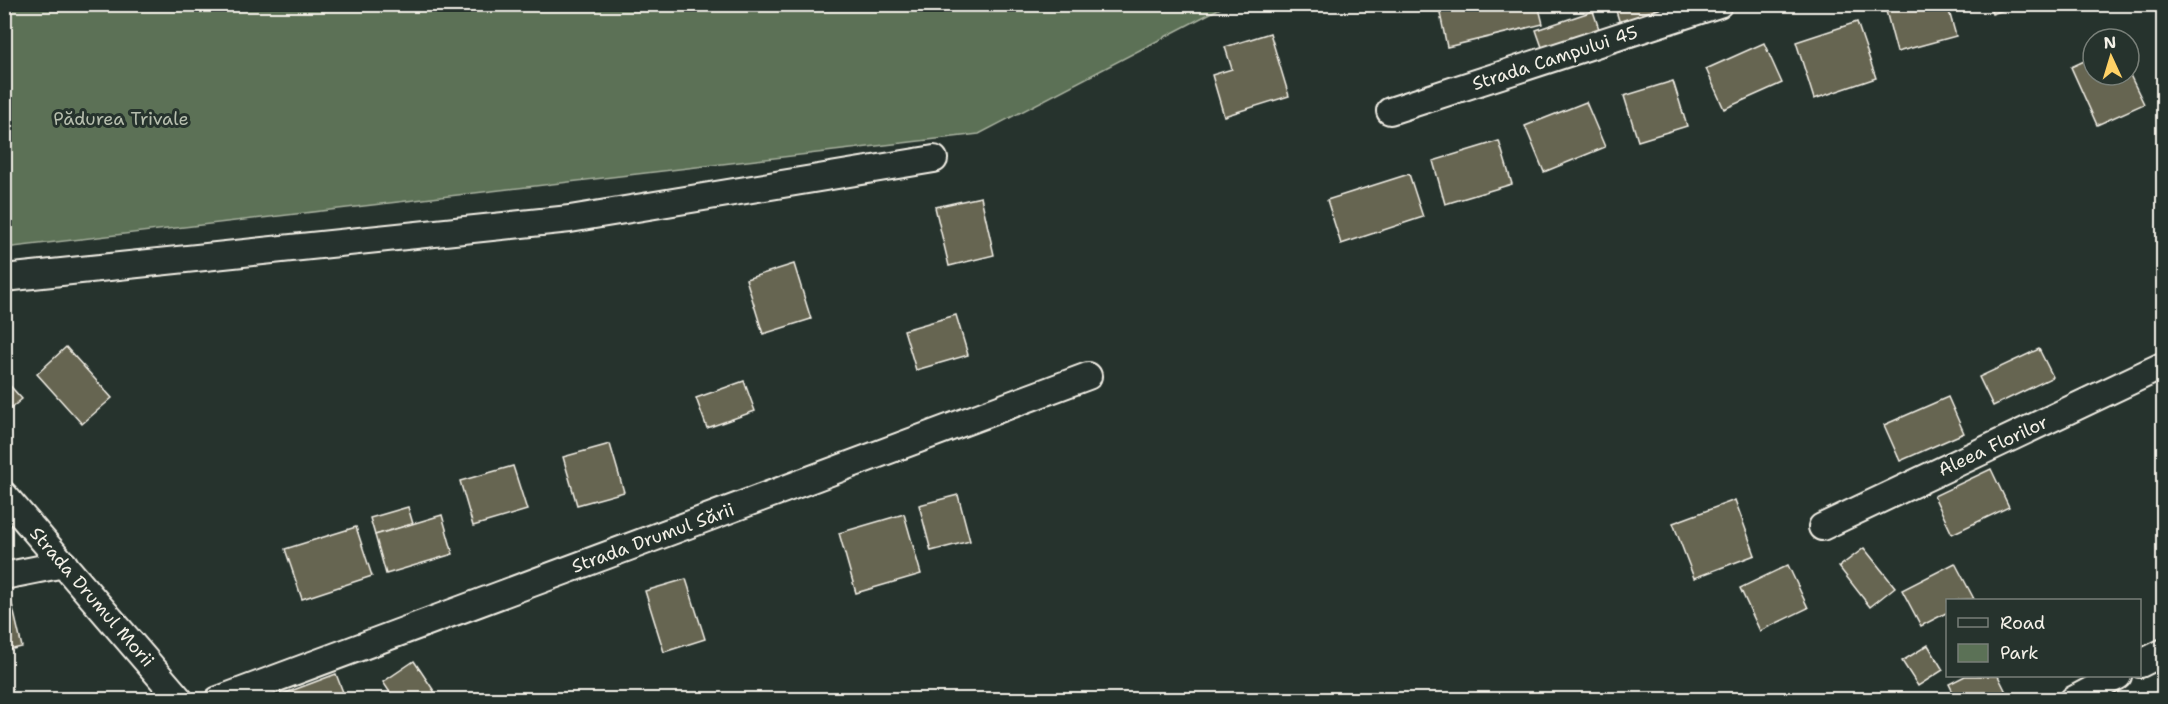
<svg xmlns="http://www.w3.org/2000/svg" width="2168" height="704" viewBox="0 0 2168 704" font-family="'Shantell Sans',sans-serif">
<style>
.green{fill:#5b7156;stroke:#a8b19f;stroke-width:1.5}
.building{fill:#666551;stroke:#f4f1e8;stroke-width:1.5}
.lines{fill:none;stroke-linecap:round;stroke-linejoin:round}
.minor-casing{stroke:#f4f1e8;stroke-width:30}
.minor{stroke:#26332d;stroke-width:26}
.labels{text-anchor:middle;stroke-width:6;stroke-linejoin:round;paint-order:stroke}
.street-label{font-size:18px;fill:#f4f1e8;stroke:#26332d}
.park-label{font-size:18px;fill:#b7beae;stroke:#26332d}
</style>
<rect width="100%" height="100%" fill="#26332d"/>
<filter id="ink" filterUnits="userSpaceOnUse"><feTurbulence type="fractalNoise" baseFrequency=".0167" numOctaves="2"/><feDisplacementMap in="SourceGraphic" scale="12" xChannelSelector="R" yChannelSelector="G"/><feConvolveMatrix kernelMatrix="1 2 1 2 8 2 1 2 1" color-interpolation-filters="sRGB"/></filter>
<g filter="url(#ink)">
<polygon class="green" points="4,5 5,4 1226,5 979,134 5,248"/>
<g class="building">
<polygon points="1438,4 1538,4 1543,24 1447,47"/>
<polygon points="1614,4 1677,4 1620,24"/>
<polygon points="1909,4 1947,4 1956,36 1897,52 1886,11"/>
<polygon points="1989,4 2021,4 1992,14"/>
<polygon points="1593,11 1600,32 1543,50 1536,30"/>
<polygon points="1857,22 1876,78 1814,99 1796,42"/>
<polygon points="1270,33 1289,96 1224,116 1212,75 1232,69 1225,47"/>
<polygon points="1764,43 1782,83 1724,109 1706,69"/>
<polygon points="2093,57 2093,75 2129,75 2129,73 2144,104 2097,125 2071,67"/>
<polygon points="1673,81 1687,126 1638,141 1624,96"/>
<polygon points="1586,102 1605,147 1544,172 1525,126"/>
<polygon points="1499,141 1512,184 1445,204 1433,161"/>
<polygon points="1409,174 1423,217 1341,244 1327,200"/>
<polygon points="981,197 994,255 949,266 935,207"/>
<polygon points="794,264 811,319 763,334 746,279"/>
<polygon points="956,315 968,355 916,370 904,330"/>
<polygon points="66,347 112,398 82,424 37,374"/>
<polygon points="2039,349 2053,377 1993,406 1979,377"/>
<polygon points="4,379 22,399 4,414"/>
<polygon points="744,381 755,411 707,428 696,398"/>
<polygon points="1948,397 1964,433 1900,461 1884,425"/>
<polygon points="610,444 624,492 577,505 563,457"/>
<polygon points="513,466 527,510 473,526 460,481"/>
<polygon points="1991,469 2009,507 1952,534 1934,496"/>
<polygon points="958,495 970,541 931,551 919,505"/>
<polygon points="1735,500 1755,555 1694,578 1673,523"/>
<polygon points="408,507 413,524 375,535 370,518"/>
<polygon points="904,514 921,574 856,593 839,533"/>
<polygon points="442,515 453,554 386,574 375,535"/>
<polygon points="356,527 372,576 302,599 285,549"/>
<polygon points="1864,548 1895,587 1870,607 1839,567"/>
<polygon points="1955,563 1974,599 1948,600 1948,612 1921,626 1902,590"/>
<polygon points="1788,565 1808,608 1760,631 1740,588"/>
<polygon points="686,579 705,639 664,652 645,591"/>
<polygon points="8,587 22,647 4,651 4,588"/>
<polygon points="1928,645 1943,670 1918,686 1902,661"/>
<polygon points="414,661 440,700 395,700 383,682"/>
<polygon points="336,674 346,700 267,700"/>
<polygon points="1965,676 1998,676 2010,700 1957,700 1949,684"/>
</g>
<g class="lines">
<defs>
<g id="minor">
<polyline points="1390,111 1719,4"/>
<polyline points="4,278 570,219 934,159"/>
<polyline points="4,495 180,700"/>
<polyline points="1822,527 2164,365"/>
<polyline points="4,576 64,564"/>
<polyline points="2140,664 2164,652"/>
<polyline points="218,700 1088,376"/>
<polyline points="2073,700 2118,676"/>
</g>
</defs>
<use href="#minor" class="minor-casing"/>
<use href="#minor" class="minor"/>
</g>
</g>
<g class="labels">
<g class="street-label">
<text transform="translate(1555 58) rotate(-18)" y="6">Strada Campului 45</text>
<text transform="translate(1993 446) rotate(-25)" y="6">Aleea Florilor</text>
<text transform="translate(653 538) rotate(-20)" y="6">Strada Drumul Sării</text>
<text transform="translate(92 597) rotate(49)" y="6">Strada Drumul Morii</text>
</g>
<g class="park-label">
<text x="121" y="125">Pădurea Trivale</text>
</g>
</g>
<rect width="2168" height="704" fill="none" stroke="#26332d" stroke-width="24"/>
<rect x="12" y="12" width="2144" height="680" fill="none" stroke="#f4f1e8" stroke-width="2" filter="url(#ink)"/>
<rect x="1946" y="599" width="195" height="78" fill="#26332d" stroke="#787f78" stroke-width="1.5"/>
<rect x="1958" y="618" width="30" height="9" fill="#26332d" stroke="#787f78" stroke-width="1.5"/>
<text x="2000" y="629" font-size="18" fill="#f4f1e8">Road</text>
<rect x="1958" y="644" width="30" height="18" fill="#5b7156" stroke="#787f78" stroke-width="1.5"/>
<text x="2000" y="659" font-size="18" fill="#f4f1e8">Park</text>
<g transform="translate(2111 57) rotate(356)"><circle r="28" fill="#26332d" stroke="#787f78" stroke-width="1.5"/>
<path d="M0-4.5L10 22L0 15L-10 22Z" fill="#ffd166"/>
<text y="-9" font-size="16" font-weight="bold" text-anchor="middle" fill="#f4f1e8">N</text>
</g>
</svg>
